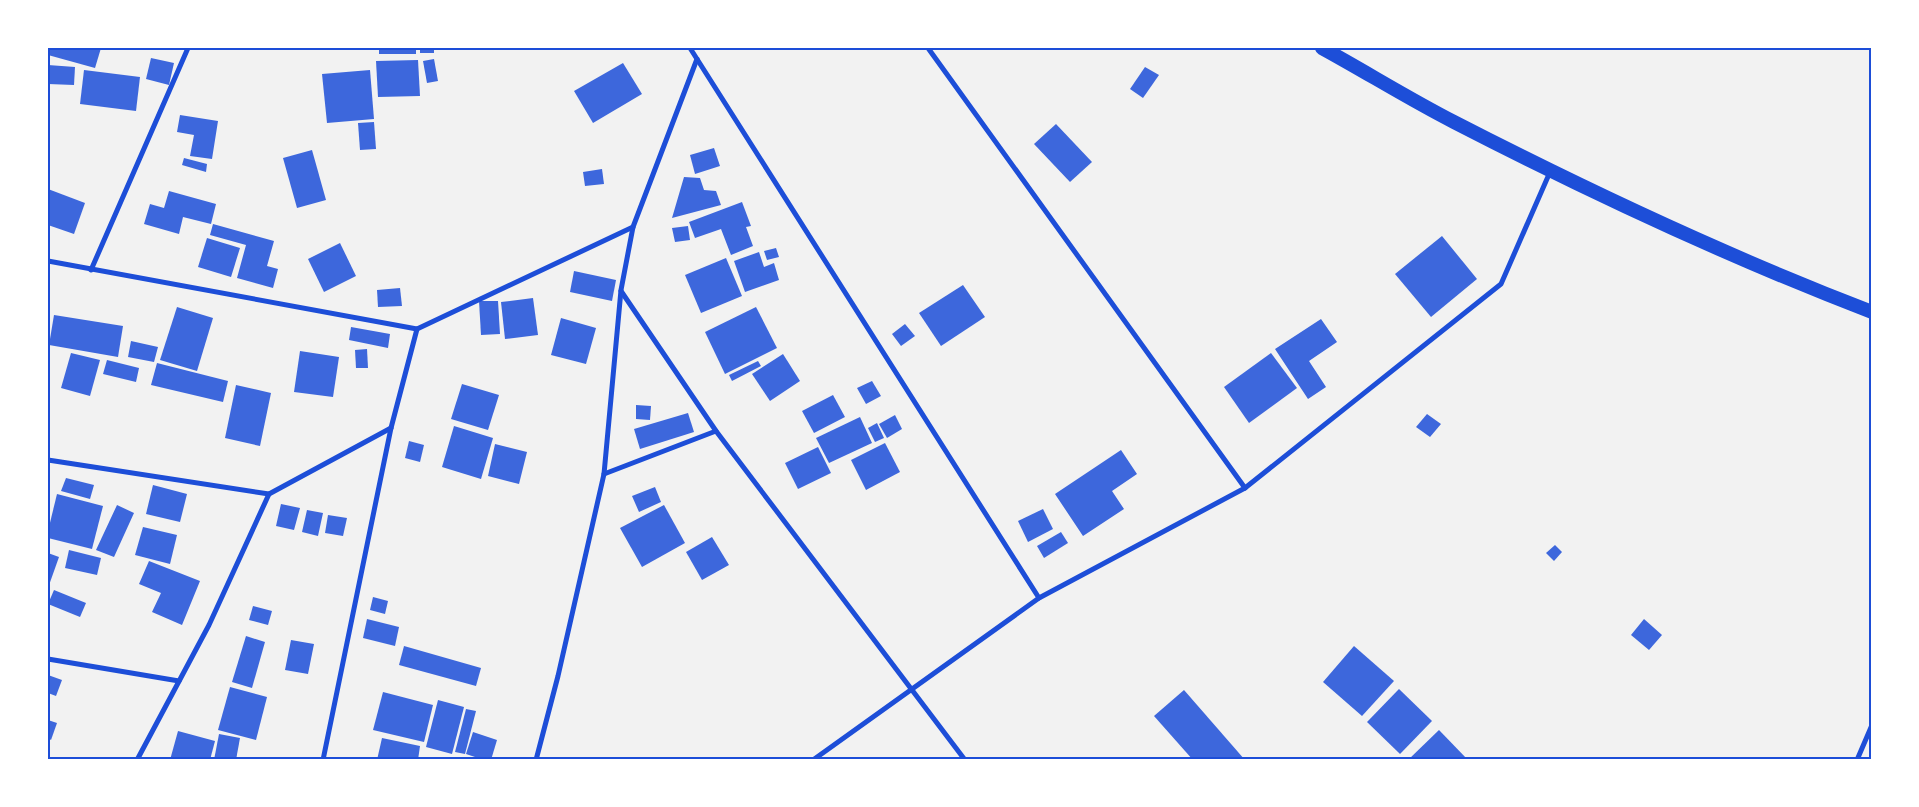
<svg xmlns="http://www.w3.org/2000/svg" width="1919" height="807" viewBox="0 0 1919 807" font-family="'Fira Sans Condensed',sans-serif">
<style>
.building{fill:#3d67dc}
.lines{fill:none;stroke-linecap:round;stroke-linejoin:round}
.minor{stroke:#1d4ed8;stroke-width:5}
.trunk{stroke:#1d4ed8;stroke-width:14}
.neatline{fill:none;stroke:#1d4ed8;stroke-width:2}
</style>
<rect width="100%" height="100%" fill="#f2f2f2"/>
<g class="building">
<polygon points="48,48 101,48 95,68 48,55"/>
<rect x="379" y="48" width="37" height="6"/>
<rect x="420" y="48" width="14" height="5"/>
<polygon points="151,58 174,63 169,85 146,79"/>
<polygon points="434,59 438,81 427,83 423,61"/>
<polygon points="418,60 420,96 378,97 376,61"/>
<polygon points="623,63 642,94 593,123 574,91"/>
<polygon points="48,65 75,67 74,85 48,84"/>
<polygon points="1145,67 1159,75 1143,98 1130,89"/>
<polygon points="84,70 140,77 136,111 80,104"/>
<polygon points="370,70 374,119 327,123 322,74"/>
<polygon points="180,115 218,121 212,159 190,156 194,135 177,132"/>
<polygon points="374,122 376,149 360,150 358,123"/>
<polygon points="1056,124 1092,162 1070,182 1034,144"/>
<polygon points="714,148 720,166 695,174 690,155"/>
<polygon points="312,150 326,200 297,208 283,158"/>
<polygon points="184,158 207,164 206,172 182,165"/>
<polygon points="602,169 604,184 585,186 583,172"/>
<polygon points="684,177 700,178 704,190 716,191 721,205 672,218"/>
<polygon points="48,189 85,203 74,234 48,225"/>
<polygon points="169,191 216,204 211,224 183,217 179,234 144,224 150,204 164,208"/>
<polygon points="742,202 751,226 746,227 753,246 731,255 721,229 695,238 689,222"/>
<polygon points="213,224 274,241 267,266 278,269 273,288 237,278 246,245 210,235"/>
<polygon points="688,226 690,240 675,242 672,228"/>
<polygon points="1442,236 1477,279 1431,317 1395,274"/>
<polygon points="207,238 240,248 231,277 198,267"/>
<polygon points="340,243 356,276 324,292 308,259"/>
<polygon points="776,248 779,257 767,260 764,251"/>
<polygon points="759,252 764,267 774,263 779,280 745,292 734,261"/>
<polygon points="726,258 742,296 701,313 685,275"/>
<polygon points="574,271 616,280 612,301 570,292"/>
<polygon points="963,285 985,317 941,346 919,313"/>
<polygon points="400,288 402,306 378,307 377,290"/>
<polygon points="533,298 538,335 505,339 501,302"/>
<polygon points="479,301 498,301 500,334 481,335"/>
<polygon points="177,307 213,318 197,371 160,360"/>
<polygon points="756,307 777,348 725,374 705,332"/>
<polygon points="54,315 123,326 118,357 49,345"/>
<polygon points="561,318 596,328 586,364 551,355"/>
<polygon points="1321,319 1337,342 1309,361 1326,387 1308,399 1275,349"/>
<polygon points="905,324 915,336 901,346 892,334"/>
<polygon points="351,327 390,334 388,348 349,340"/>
<polygon points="131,341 158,347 154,362 128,357"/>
<polygon points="367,349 368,368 356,368 355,350"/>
<polygon points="300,351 339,357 333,397 294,392"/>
<polygon points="71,353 100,360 90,396 61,388"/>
<polygon points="1271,353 1297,388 1249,423 1224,387"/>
<polygon points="783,354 800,381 770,401 752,374"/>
<polygon points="107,360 139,368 136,382 103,374"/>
<polygon points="758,361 761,366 732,381 729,375"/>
<polygon points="157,363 228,381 223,402 151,385"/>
<polygon points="872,381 881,396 866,404 857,388"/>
<polygon points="462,384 499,395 488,430 451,419"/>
<polygon points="236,385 271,393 260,446 225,438"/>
<polygon points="833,395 845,417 814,433 802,411"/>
<polygon points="636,405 651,406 650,420 636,419"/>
<polygon points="688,413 694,432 640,449 634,429"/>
<polygon points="1427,414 1441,424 1430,437 1416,427"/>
<polygon points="895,415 902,429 887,438 879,424"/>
<polygon points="860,417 872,443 829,463 816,438"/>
<polygon points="877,423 884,438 875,442 868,428"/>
<polygon points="454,426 493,438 481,479 442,467"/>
<polygon points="409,441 424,445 420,462 405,458"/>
<polygon points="885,443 900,472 866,490 851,460"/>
<polygon points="495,444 527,452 519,484 488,476"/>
<polygon points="818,447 831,473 798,489 785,463"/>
<polygon points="1121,450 1137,474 1112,491 1124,509 1083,536 1055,494"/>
<polygon points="66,478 94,485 90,499 61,491"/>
<polygon points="153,485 187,494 180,522 146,514"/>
<polygon points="655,487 661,502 639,512 632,496"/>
<polygon points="57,494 103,506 92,549 48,538 48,531"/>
<polygon points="281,504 300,508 294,530 276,526"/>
<polygon points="117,505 134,513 114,557 96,550"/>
<polygon points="664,505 685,543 642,567 620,528"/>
<polygon points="1043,509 1053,529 1028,542 1018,521"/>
<polygon points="307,510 323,513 318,536 302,532"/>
<polygon points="328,515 347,518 343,536 325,533"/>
<polygon points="143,527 177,535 170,564 135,555"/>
<polygon points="1061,532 1068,543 1044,558 1037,546"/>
<polygon points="712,537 729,565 702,580 686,552"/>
<polygon points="1555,545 1562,552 1554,561 1546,553"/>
<polygon points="69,550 101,558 97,575 65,568"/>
<polygon points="48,553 59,557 48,588"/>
<polygon points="149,561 200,581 182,625 152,612 161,593 139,584"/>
<polygon points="54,590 86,603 80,617 48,604"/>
<polygon points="373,597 388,601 385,614 370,610"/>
<polygon points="253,606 272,611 268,625 249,620"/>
<polygon points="367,619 399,627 395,646 363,638"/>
<polygon points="1644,619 1662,635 1649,650 1631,635"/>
<polygon points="246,636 265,642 252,688 232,682"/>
<polygon points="291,640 314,644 308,674 285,670"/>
<polygon points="404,646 481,668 476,686 399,665"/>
<polygon points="1354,646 1394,681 1362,716 1323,682"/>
<polygon points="48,675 62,680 56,696 48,693"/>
<polygon points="230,687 267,697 256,740 218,730"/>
<polygon points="1399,689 1432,721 1400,754 1367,722"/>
<polygon points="1184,690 1245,760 1193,760 1154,716"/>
<polygon points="383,692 433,705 424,742 373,730"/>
<polygon points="438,700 464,707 452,754 426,747"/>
<polygon points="466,709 476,711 465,754 455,752"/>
<polygon points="48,720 57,723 51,740 48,738"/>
<polygon points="1439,730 1468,760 1408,760"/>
<polygon points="178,731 215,741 210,760 170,760"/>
<polygon points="473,732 497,740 491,760 484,760 466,754"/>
<polygon points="219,734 240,738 236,760 214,760"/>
<polygon points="382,738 420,746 418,760 377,760"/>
</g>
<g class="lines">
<g class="minor">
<polyline points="690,48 1039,598"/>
<polyline points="48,261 417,329 633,227"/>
<polyline points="91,270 188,48"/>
<polyline points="621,291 716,431 965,760"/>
<polyline points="48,460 269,494 391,428"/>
<polyline points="604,474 716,431"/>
<polyline points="1245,488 1501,284 1550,172"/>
<polyline points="48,659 179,681"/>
<polyline points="137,760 209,625 269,494"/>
<polyline points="323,760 391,428 417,329"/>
<polyline points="536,760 558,676 604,474 621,290 633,227 697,59"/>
<polyline points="813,760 1039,598 1245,488 928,48"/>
<polyline points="1857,760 1872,725"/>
</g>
<path class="trunk" d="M1322 48C1366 72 1409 99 1454 122 1588 191 1731 258 1872 312"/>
</g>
<rect width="1919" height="807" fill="none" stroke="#ffffff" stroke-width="98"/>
<rect x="49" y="49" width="1821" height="709" class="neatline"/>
</svg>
